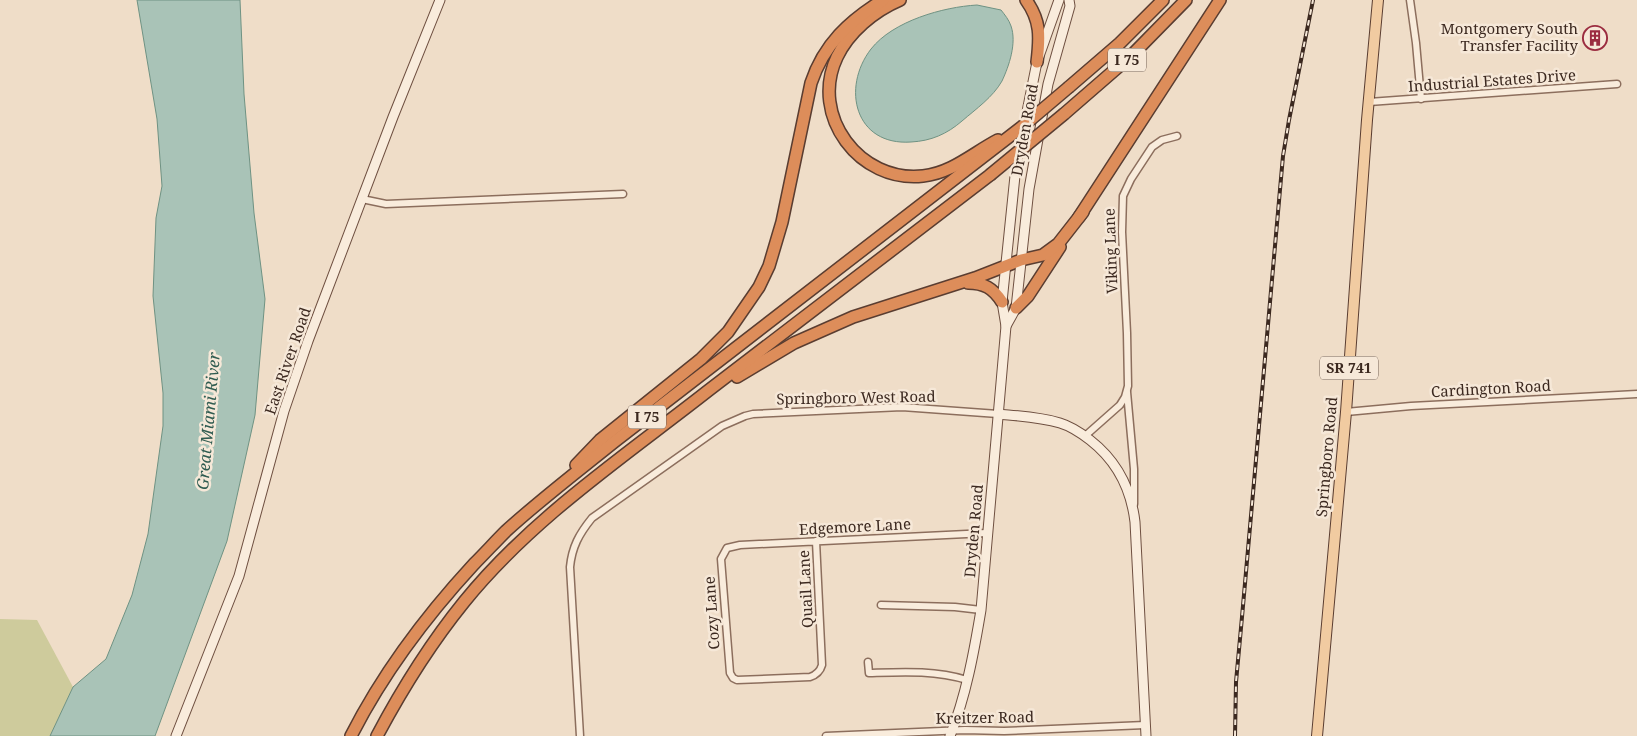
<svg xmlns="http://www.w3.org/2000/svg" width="1637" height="736" viewBox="0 0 1637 736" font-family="'Noto Serif',serif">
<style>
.green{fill:#cecb9c}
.water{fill:#a9c3b7;stroke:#6f9283}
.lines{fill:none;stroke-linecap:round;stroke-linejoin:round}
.street-casing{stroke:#8c6e5d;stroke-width:9}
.secondary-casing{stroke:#6e4f40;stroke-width:11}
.primary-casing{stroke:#5a3d31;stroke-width:12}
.highway-casing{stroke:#5a3d31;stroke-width:14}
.street{stroke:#f9ecdc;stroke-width:6}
.secondary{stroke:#f9ecdc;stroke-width:9}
.primary{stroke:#f1cba1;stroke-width:10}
.highway{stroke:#dd8d5a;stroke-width:11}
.rail-casing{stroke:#3c2920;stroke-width:4}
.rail{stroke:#f6e8d8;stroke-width:2;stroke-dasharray:5.5;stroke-linecap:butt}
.highway-bridge-casing{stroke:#5a3d31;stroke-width:14;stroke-linecap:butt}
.highway-bridge{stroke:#dd8d5a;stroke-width:11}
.labels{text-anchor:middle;stroke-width:5;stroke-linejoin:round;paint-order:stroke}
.shield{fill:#f6e8d8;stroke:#746257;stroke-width:1}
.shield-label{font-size:14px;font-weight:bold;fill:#3c2920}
.poi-label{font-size:15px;fill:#3c2920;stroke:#f6e8d8;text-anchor:end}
.street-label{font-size:15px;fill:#3c2920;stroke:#f6e8d8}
.water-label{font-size:16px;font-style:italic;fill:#305c51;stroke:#f6e8d8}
</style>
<rect width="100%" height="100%" fill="#efddc8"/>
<polygon class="green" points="0,619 37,620 73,687 50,736 0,736"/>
<g class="water">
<polygon points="137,0 240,0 244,94 254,213 265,299 255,415 227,541 155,736 50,736 73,687 106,659 132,595 148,534 163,426 163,393 153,296 156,218 162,186 157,119"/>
<path d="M977 5 1001 10C1005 15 1009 20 1011 26 1017 43 1009 66 1002 81 993 97 976 109 962 121 947 134 931 141 911 142 855 146 841 88 871 49 893 21 943 7 977 5Z"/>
</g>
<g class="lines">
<defs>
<g id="street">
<polyline points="1410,0 1416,43 1421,99"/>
<polyline points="1369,102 1617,84"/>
<polyline points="362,199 386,204 623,194"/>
<polyline points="1127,392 1134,469 1134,504"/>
<polyline points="1346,412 1411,406 1637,394"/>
<polyline points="1085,436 1120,405 1125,397 1128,386 1127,333 1122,232 1123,196 1131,179 1152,147 1162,140 1177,136"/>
<path d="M816 541 822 665C820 672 816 675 810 677L737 680 733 678 730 673 721 559 727 548 740 545 987 533"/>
<polyline points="881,605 955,607 981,610"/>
<path d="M868 662 869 673C902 672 934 670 967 680"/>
<path d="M580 736 570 567C572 547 579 534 592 518L722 426 745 416 753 414 902 407 998 414"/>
<polyline points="826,736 965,730 1004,731 1145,725"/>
</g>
<g id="secondary">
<polyline points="1006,326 1016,308 1029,189 1048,84 1070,6 1069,0"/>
<path d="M998 414C1019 416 1040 417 1060 423 1070 426 1081 433 1090 440 1117 461 1131 488 1135 522L1146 736"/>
<polyline points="176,736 239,576 284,411 308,341 393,117 440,0"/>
<path d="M950 736C966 696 974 652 981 610L1006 326 1002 302 1016 166 1037 62 1059 0"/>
</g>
<polyline id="primary" points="1317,736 1346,412 1367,120 1378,0"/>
<g id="highway">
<path d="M900 0C874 11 849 32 837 57 809 116 860 183 923 176 952 173 973 153 998 140"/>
<path d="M1026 0C1041 21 1040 37 1037 62"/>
<polyline points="1069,87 1120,43 1163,0"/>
<polyline points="1064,114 1132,55 1186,0"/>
<polyline points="1079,217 1220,0"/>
<path d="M968 283C984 283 993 288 1002 302"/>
<polyline points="1016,308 1028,296 1060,247"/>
<polyline points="737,377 794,343 853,317 975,278 1021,260 1043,255 1058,244 1083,212"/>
<path d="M576 465 600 440 701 359 728 332 759 287 769 266 782 222 811 83C824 44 849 21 883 0"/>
<path d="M351 736C383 673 426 616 474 564 485 553 495 542 506 531 540 500 578 471 614 442L1023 126"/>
<path d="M377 736C402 689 430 644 464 602 532 518 625 456 709 390 803 318 897 247 990 175"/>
</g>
</defs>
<use href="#street" class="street-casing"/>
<use href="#secondary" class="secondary-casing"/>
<use href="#primary" class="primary-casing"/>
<use href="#highway" class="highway-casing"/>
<use href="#street" class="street"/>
<use href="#secondary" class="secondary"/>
<use href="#primary" class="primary"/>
<use href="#highway" class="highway"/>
<defs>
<polyline id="rail" points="1235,736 1236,682 1242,617 1283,156 1289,120 1313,0"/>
</defs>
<use href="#rail" class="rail-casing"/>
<use href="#rail" class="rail"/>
<defs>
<g id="highway-bridge">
<polyline points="1023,126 1069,87"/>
<polyline points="990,175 1064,114"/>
</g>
</defs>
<use href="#highway-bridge" class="highway-bridge-casing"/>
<use href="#highway-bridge" class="highway-bridge"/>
</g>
<defs>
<symbol id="building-ring" viewBox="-11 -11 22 22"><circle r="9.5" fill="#f6e8d8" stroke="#9b2c40" stroke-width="1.5"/><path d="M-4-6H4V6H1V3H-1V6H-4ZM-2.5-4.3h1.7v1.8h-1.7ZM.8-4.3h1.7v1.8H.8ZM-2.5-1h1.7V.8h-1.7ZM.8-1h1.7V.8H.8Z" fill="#9b2c40"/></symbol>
</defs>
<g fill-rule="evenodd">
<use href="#building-ring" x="1581" y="24" width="28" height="28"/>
</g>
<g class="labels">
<g class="shield">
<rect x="1108" y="48.5" width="38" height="23" rx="4"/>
<rect x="1320" y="356.5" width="58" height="23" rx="4"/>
<rect x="628" y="405.5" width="38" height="23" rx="4"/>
</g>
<g class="shield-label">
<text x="1127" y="65">I 75</text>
<text x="1349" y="373">SR 741</text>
<text x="647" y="422">I 75</text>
</g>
<g class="poi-label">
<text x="1578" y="34">Montgomery South<tspan x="1578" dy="17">Transfer Facility</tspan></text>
</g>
<g class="street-label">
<text transform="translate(1492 81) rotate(-4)" y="5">Industrial Estates Drive</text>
<text transform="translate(1025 130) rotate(-80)" y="5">Dryden Road</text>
<text transform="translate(1111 251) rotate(-92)" y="5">Viking Lane</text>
<text transform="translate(288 361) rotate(-71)" y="5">East River Road</text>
<text transform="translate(1491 389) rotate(-3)" y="5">Cardington Road</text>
<text transform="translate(856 398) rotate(-1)" y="5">Springboro West Road</text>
<text transform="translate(1327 457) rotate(-85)" y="5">Springboro Road</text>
<text transform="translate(855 527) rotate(-3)" y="5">Edgemore Lane</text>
<text transform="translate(974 531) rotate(-85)" y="5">Dryden Road</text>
<text transform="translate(806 589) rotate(-93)" y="5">Quail Lane</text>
<text transform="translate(712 613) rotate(-94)" y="5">Cozy Lane</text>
<text transform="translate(985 718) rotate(-1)" y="5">Kreitzer Road</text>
</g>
<g class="water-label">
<text transform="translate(208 421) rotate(-85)" y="6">Great Miami River</text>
</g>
</g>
</svg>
